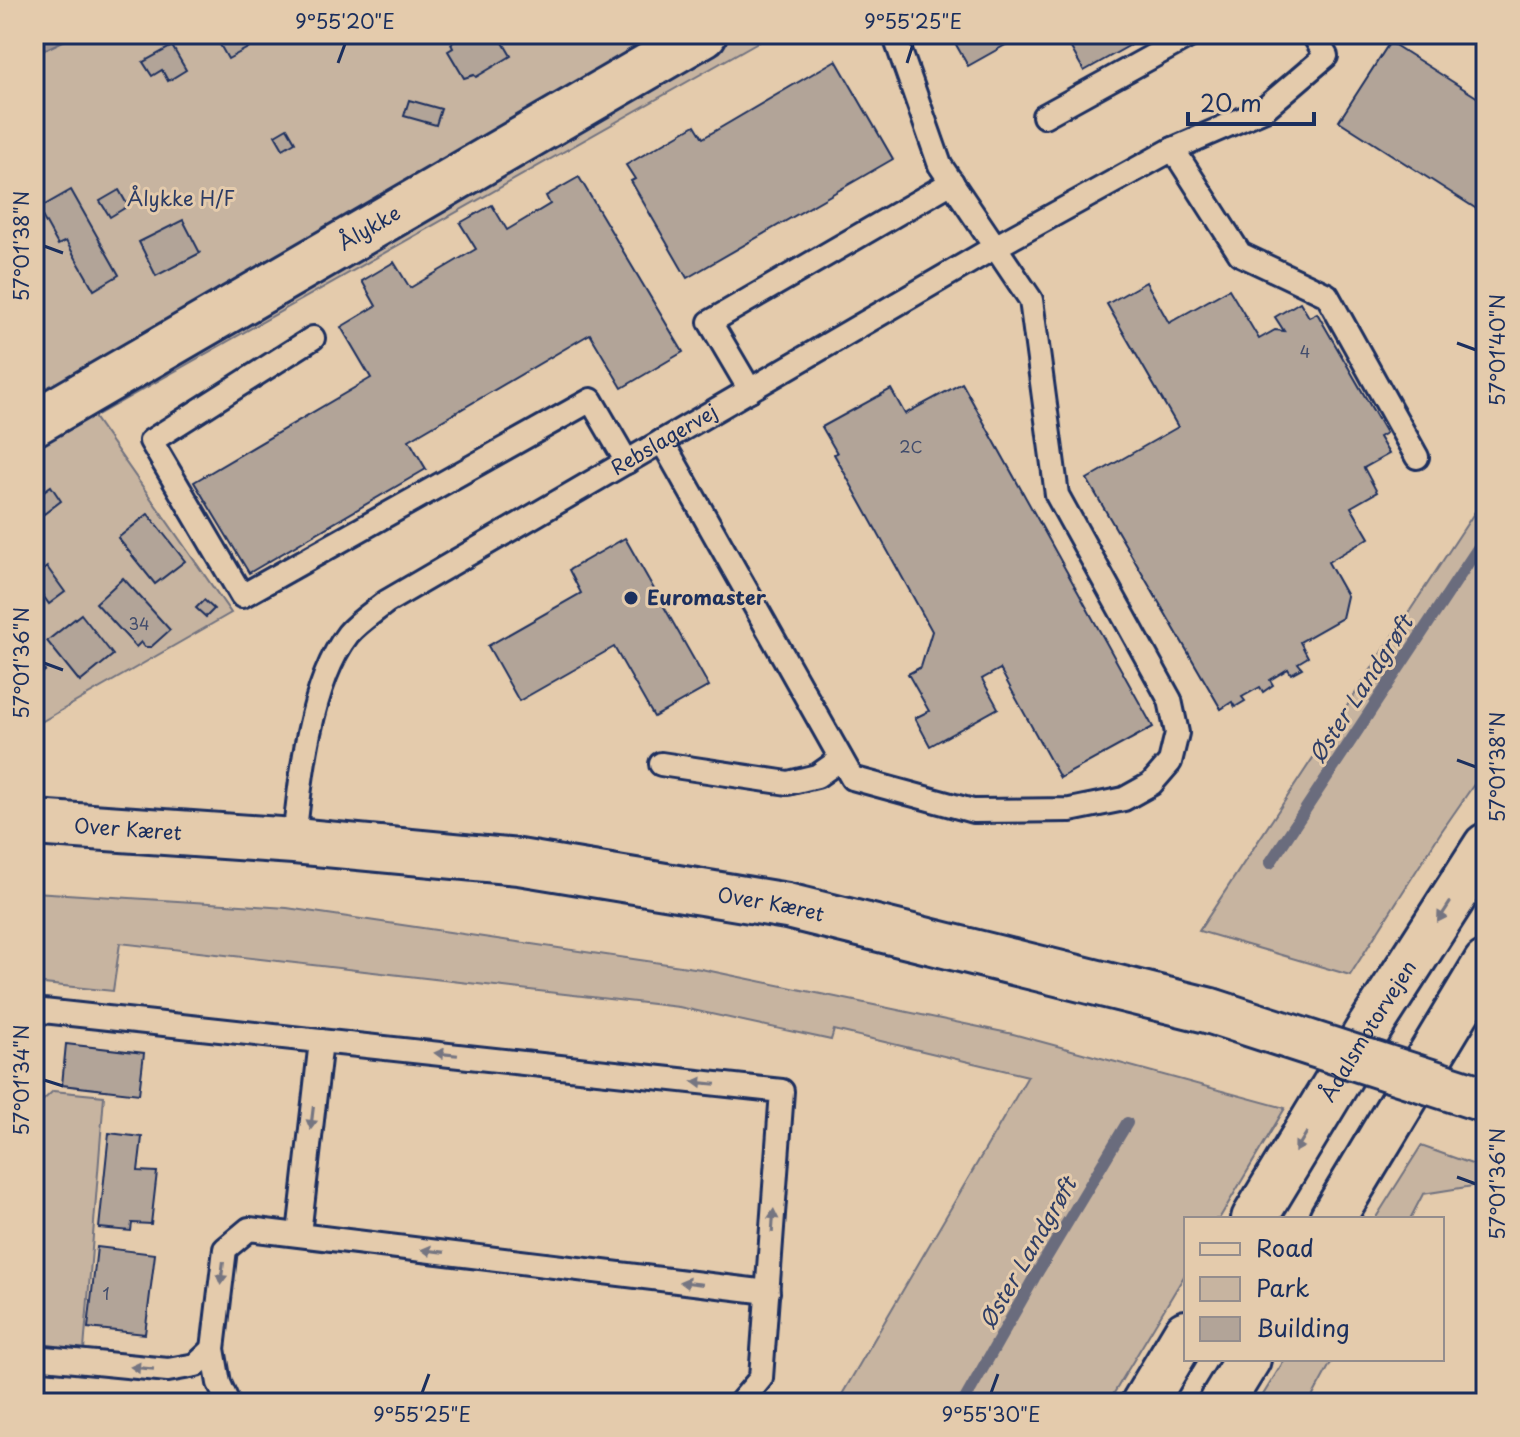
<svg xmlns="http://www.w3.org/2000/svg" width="1520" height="1437" viewBox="0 0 1520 1437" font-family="'Playpen Sans',sans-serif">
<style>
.green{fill:#c7b4a0;stroke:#71727f;stroke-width:2}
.water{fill:#a09592;stroke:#6b6c7d;stroke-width:2}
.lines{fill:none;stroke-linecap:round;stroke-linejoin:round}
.stream{stroke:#6b6c7d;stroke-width:12}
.building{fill:#b2a498;stroke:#1b2f5e;stroke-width:2}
.lane-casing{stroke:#1b2f5e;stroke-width:28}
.street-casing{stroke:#1b2f5e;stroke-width:50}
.secondary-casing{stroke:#1b2f5e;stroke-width:50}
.highway-casing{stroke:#1b2f5e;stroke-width:50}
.lane{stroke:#e4cbac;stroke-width:22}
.street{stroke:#e4cbac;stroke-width:44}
.secondary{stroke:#e4cbac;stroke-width:44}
.highway{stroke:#e4cbac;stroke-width:44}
.secondary-bridge-casing{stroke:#1b2f5e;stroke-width:50;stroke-linecap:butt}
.secondary-bridge{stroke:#e4cbac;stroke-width:44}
.oneway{fill:#757581}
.ticks{fill:none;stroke:#1b2f5e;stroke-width:3}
.poi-dot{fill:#1b2f5e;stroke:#e4cbac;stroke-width:3}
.labels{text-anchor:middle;stroke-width:6;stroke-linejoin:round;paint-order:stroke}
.number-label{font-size:16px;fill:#414c6c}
.park-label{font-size:20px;fill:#2c3c65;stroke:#e4cbac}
.street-label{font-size:20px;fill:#1b2f5e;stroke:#e4cbac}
.poi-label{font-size:20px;font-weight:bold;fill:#1b2f5e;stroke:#e4cbac;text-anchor:start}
.water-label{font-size:22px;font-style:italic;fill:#2f3e66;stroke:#e4cbac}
.neatline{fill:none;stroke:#1b2f5e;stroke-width:3}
.ticks-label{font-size:20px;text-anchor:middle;fill:#1b2f5e}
</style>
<rect width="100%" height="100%" fill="#e4cbac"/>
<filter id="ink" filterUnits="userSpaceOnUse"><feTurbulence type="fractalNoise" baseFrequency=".0125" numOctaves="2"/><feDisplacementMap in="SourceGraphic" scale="16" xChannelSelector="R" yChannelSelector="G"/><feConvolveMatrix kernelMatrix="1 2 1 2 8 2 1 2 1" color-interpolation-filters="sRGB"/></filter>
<g filter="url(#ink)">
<g class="green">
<polygon points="77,34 772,34 94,417 231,613 34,726 34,55"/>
<polygon points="1486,495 1486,767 1441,832 1350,975 1199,931"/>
<polygon points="34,892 287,908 701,969 1013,1034 1285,1108 1219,1219 1186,1219 1186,1273 1108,1403 837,1403 1028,1076 834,1030 831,1040 679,1007 120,943 113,991 34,983"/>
<polygon points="53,1091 104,1096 84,1350 34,1345 34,1142 37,1106"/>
<polygon points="1421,1146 1486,1169 1486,1184 1423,1194 1410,1219 1375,1219"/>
<polygon points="1285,1359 1333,1359 1309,1403 1258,1403"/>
</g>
<polygon class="water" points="34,34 77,34 34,55"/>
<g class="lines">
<g class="stream">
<polyline points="1270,863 1486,536"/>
<polyline points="963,1403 1034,1278 1127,1123"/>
</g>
</g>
<g class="building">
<polygon points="214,34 247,34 253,45 228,59"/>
<polygon points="460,34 498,34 511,56 476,77 474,75 464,78 448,51 453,48 451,44"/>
<polygon points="950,34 1025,34 968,66"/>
<polygon points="1063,34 1150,34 1084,71"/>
<polygon points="1390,42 1486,103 1486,215 1339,121"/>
<polygon points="172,46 186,70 168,81 162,70 152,76 143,62"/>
<polygon points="836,60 893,159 687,278 631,181 635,179 626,165 695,125 703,138"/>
<polygon points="409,100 441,109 436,125 404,116"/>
<polygon points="287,128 295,142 283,149 275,135"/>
<polygon points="579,177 683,352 622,388 590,334 409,440 426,469 249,573 194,482 371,378 341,327 376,306 362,281 394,262 410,288 476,249 460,223 492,205 507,230 550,204 546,196"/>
<polygon points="71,190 119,275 94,290 66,241 58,245 38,209"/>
<polygon points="119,190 128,206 110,217 100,201"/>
<polygon points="183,220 200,253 156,276 139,242"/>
<polygon points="1146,282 1169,323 1229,289 1259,339 1275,330 1284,331 1275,317 1300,302 1309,317 1317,313 1386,433 1379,437 1389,454 1364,468 1377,492 1351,507 1369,538 1328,562 1347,596 1342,618 1300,642 1308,657 1298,663 1302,668 1291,674 1288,669 1270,680 1273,685 1263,692 1260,687 1242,697 1245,701 1235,707 1232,702 1221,709 1087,479 1178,427 1107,304"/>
<polygon points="962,383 1153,727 1060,778 1000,669 982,679 998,708 930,746 915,718 929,711 908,674 921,667 932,631 834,454 837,453 822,427 891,389 905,414"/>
<polygon points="51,486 61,501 44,514 34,498"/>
<polygon points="148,514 185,561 155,584 118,538"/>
<polygon points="625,538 709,686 654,717 614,647 519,701 488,646 581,593 569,570"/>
<polygon points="47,567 65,592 49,604 34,583 34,577"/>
<polygon points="123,578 170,630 151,647 145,647 141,642 136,647 96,603"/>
<polygon points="204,600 214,609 206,617 196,608"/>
<polygon points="81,614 113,655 80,682 47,641"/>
<polygon points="34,657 45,671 34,678"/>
<polygon points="66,1044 144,1053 139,1094 62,1085"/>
<polygon points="109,1133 142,1137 138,1171 157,1172 151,1224 132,1223 131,1231 99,1228"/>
<polygon points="97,1247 155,1254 145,1334 88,1328"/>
</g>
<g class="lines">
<defs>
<g id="lane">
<polyline points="1044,116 1193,34"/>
<polyline points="1173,149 1240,254 1327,295 1417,457"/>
<polyline points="313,338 151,441 242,596 591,400 627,462"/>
<polyline points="750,390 710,322 952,182"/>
<polyline points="662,441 852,778 973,811 1070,810 1124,799 1151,784 1170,762 1177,733 1170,700 1057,495 1031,300 940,165 894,34"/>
<polyline points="661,764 788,783 817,776 841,759"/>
<path id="s1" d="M294 841C300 780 310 683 348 634 358 622 374 612 386 602L995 247 1173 149 1263 110 1326 56 1313 34"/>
<polyline points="34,1010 782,1091 761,1378 740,1403"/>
<polyline points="299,1234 321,1041"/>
<polyline points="34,1357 168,1370 196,1365 213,1349"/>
<polyline points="228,1403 219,1383 213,1349 225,1249 249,1229 768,1292"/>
</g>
<g id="street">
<path id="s2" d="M34 423 704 34"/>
</g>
<g id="secondary">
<path id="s3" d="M34 823 294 841 519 862 787 906 1211 1011"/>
</g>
<g id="highway">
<path id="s4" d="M1254 1219 1370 1027 1486 846"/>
<polyline points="1332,1219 1486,963"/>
<polyline points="1144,1403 1186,1333"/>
<polyline points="1221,1403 1248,1359"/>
</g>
</defs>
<use href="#lane" class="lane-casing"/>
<use href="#street" class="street-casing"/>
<use href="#secondary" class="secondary-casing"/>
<use href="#highway" class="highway-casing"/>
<use href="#lane" class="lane"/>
<use href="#street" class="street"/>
<use href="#secondary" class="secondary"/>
<use href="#highway" class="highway"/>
<defs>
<polyline id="secondary-bridge" points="1211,1011 1486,1100"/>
</defs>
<use href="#secondary-bridge" class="secondary-bridge-casing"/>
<use href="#secondary-bridge" class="secondary-bridge"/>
</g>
<defs><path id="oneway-solid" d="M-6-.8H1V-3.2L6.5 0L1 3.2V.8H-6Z" transform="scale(2)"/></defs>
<g class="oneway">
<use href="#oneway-solid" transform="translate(1444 912) rotate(123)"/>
<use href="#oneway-solid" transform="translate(446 1054) rotate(-174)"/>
<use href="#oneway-solid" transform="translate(704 1083) rotate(-174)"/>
<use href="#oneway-solid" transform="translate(312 1118) rotate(97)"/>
<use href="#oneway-solid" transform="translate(1301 1142) rotate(121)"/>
<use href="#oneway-solid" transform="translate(773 1221) rotate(-86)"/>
<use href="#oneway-solid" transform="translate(433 1251) rotate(-173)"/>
<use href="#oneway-solid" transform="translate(222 1273) rotate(97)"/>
<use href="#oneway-solid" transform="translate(691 1283) rotate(-173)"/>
<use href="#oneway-solid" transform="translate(142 1368) rotate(-175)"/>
</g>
</g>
<path class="ticks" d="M338 63 345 44M907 63 913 44M44 246 63 253M1457 343 1476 350M44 663 63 670M1457 760 1476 767M44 1080 63 1086M1457 1177 1476 1184M422 1393 429 1374M991 1393 998 1374"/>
<circle class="poi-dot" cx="631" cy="598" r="8"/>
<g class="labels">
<g class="number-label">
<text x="1305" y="358">4</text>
<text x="911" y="453">2C</text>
<text x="139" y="630">34</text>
<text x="106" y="1300">1</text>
</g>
<g class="park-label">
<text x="181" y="206">Ålykke H/F</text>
</g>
<g class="street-label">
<text dy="7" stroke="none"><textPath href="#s2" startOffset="388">Ålykke</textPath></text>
<text dy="7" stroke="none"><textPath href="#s1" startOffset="588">Rebslagervej</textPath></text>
<text dy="7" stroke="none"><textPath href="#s3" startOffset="94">Over Kæret</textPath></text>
<text dy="7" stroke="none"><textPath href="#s3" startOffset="742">Over Kæret</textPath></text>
<text dy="7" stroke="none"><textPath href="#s4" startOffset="220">Ådalsmotorvejen</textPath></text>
</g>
<g class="poi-label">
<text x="647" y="605">Euromaster</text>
</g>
<g class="water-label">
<text transform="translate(1361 689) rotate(-57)" y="8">Øster Landgrøft</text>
<text transform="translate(1028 1253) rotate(-60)" y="8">Øster Landgrøft</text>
</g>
</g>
<rect width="1520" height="1437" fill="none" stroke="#e4cbac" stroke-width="88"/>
<rect x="1184" y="1217" width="260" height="144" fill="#e4cbac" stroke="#948d8d" stroke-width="2"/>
<rect x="1200" y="1243" width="40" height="12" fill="#e4cbac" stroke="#948d8d" stroke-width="2"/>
<text x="1256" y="1257" font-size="24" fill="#1b2f5e">Road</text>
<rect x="1200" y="1277" width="40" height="24" fill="#c7b4a0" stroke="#948d8d" stroke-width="2"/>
<text x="1256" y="1297" font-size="24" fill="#1b2f5e">Park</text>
<rect x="1200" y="1317" width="40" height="24" fill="#b2a498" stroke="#948d8d" stroke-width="2"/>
<text x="1256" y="1337" font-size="24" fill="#1b2f5e">Building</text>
<path d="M1188 112v12h126v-12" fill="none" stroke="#1b2f5e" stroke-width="4"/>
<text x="1200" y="112" font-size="24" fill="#1b2f5e" stroke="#e4cbac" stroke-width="6" paint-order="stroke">20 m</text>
<rect x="44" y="44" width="1432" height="1349" class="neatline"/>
<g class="ticks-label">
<text x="345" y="29">9°55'20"E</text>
<text x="913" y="29">9°55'25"E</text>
<text transform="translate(22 246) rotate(-90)" y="7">57°01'38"N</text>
<text transform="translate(1498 350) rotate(-90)" y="7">57°01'40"N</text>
<text transform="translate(22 663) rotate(-90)" y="7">57°01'36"N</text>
<text transform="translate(1498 767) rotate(-90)" y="7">57°01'38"N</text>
<text transform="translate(22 1080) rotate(-90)" y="7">57°01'34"N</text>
<text transform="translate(1498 1184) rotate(-90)" y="7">57°01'36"N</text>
<text x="422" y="1422">9°55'25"E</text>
<text x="991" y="1422">9°55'30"E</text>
</g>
</svg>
